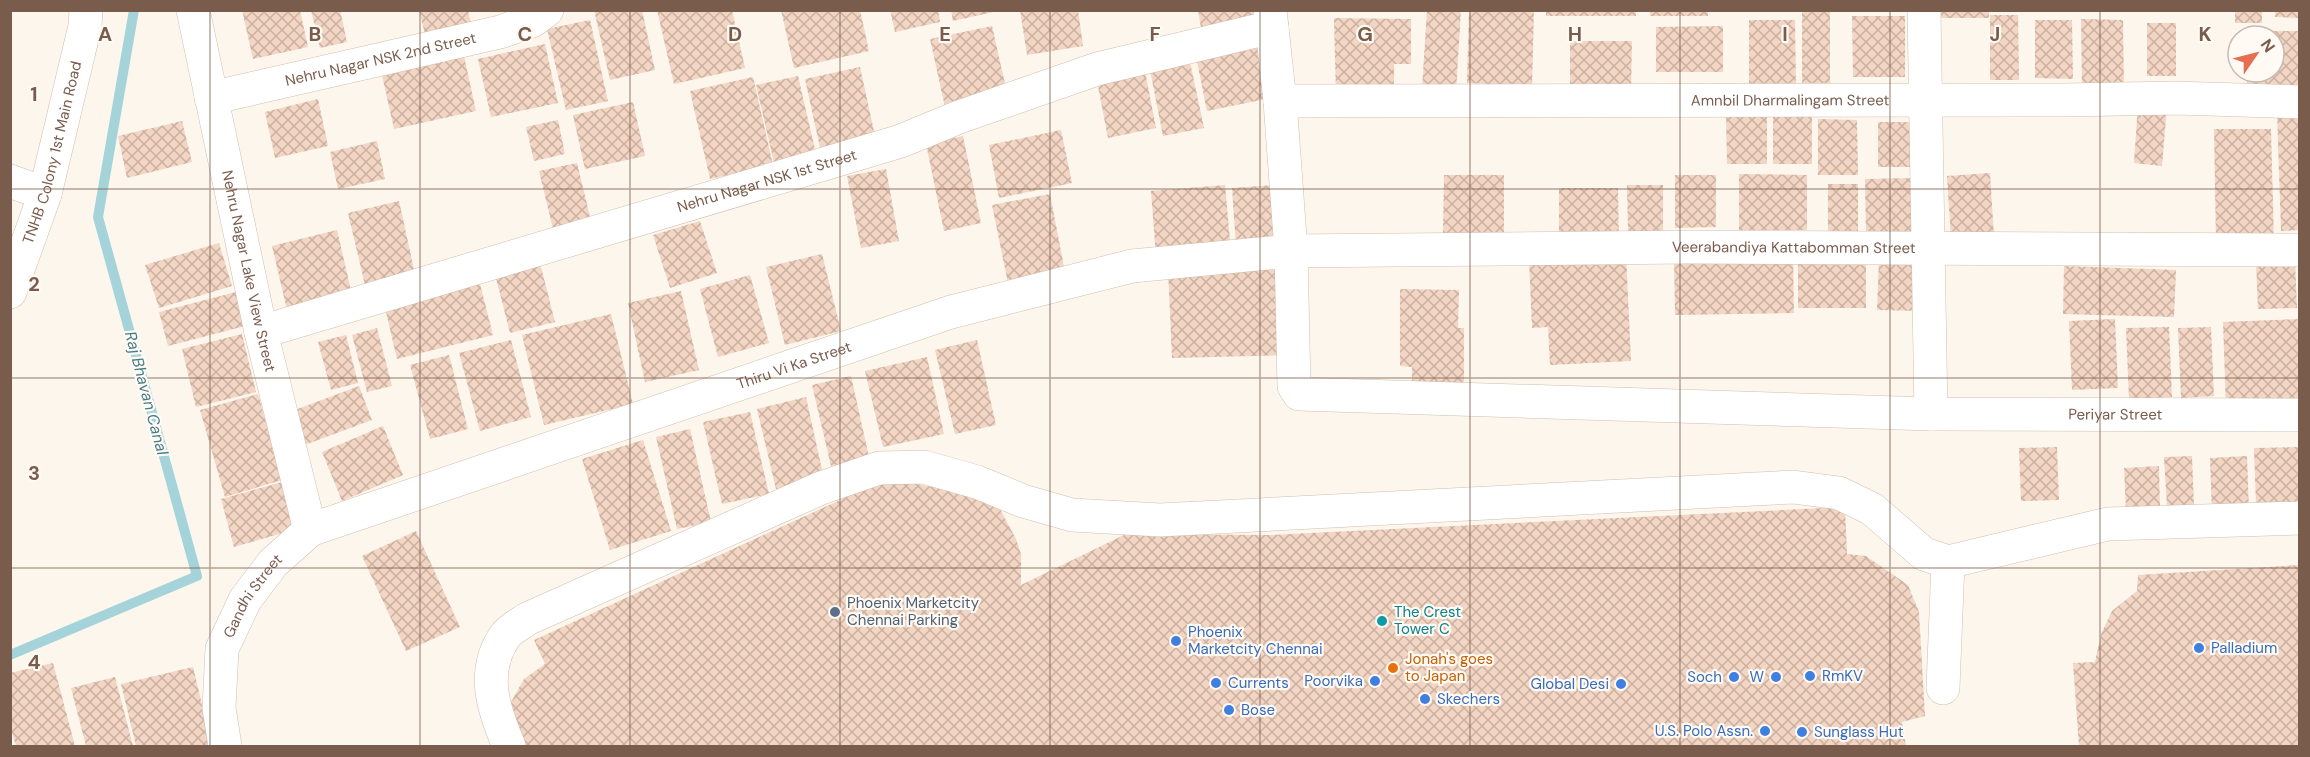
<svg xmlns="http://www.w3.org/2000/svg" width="2310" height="757" viewBox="0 0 2310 757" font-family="'DM Sans',sans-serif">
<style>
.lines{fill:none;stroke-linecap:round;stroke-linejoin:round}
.stream{stroke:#a5d3da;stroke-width:10}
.building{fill:url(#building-cross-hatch)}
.minor-casing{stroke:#d1beb0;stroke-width:34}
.minor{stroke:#fff;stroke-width:33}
.grid{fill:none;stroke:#7a5c4d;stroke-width:1.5;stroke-opacity:0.55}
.service-dot{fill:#5c6f8a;stroke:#fffaf3;stroke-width:2}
.culture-dot{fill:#0f9aa8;stroke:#fffaf3;stroke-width:2}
.shop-dot{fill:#3f7fe0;stroke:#fffaf3;stroke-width:2}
.food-dot{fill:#e8710a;stroke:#fffaf3;stroke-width:2}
.labels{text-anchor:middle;stroke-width:4.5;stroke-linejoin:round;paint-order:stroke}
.street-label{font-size:15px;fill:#7a5c4d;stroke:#fffaf3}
.service-label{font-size:15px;fill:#4e5e75;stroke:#fffaf3;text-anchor:start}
.culture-label{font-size:15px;fill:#0d838f;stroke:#fffaf3;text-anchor:start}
.shop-label{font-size:15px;fill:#366cbe;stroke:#fffaf3;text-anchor:start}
.food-label{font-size:15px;fill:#c56008;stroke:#fffaf3;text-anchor:start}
.water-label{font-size:16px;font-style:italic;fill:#437c86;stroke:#fffaf3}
.grid-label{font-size:20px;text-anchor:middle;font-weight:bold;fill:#7a5c4d;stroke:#fffaf3;stroke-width:4.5;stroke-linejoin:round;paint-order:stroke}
</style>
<defs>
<pattern id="building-cross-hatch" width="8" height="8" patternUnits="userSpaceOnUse" patternTransform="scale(1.5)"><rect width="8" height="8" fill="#f3d5c3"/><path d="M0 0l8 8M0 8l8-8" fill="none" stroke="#cab0a1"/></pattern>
</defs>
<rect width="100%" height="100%" fill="#fdf6ec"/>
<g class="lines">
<polyline class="stream" points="10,655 197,576 98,217 134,10"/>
</g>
<g class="building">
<polygon points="242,10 300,10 308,47 253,59"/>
<polygon points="311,10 340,10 347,42 320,48"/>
<polygon points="419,10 468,10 472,28 426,38"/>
<polygon points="594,10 642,10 655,70 610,80"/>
<polygon points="657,10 732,10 745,68 674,84"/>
<polygon points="781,10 860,10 869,51 794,68"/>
<polygon points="890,10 938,10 940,22 895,32"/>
<polygon points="951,10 998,10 998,11 953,21"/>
<polygon points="1020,10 1078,10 1083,46 1027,55"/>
<polygon points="1198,10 1262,10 1263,21 1201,28"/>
<polygon points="1427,10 1461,10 1456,92 1422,89"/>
<polygon points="1469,10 1534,10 1532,86 1467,83"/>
<rect x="1546" y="10" width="90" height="6"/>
<rect x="1650" y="10" width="58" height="6"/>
<rect x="1802" y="10" width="28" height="73"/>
<polygon points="1939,10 1989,10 1989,18 1940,18"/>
<rect x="2235" y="10" width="27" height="13"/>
<polygon points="2275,10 2300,10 2300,18 2275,17"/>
<polygon points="1990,15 2018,15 2019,80 1990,80"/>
<polygon points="1852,16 1905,16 1905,77 1853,77"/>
<polygon points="1334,18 1411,19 1411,64 1394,64 1394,88 1336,96"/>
<polygon points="2081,19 2123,20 2124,90 2082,90"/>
<polygon points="590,20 608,101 566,110 547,29"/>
<polygon points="1749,20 1795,20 1796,90 1749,90"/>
<polygon points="2035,20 2072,20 2073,79 2035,78"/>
<rect x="2147" y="23" width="29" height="53"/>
<polygon points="992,26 1007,93 945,107 930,39"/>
<polygon points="1723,26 1723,72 1656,72 1656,27"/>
<polygon points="2248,31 2300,31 2300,85 2247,85 2247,72 2274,72 2274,36 2248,36"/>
<polygon points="1264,37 1276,97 1207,111 1195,51"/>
<polygon points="1570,41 1632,41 1631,92 1570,92"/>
<polygon points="545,44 558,103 491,117 478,59"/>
<polygon points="464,56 476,111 394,129 382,75"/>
<polygon points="1190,62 1204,128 1163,136 1150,70"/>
<polygon points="1144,66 1156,128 1108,138 1096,76"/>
<polygon points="860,67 877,145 822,157 805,79"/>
<polygon points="798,76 817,158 775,167 756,85"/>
<polygon points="753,77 773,165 710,179 690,91"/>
<polygon points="318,99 328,146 275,158 265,112"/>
<polygon points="633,102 645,156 585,169 573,115"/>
<polygon points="2138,104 2167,106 2162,166 2134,163"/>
<polygon points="2300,111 2300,230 2281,231 2277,112"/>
<polygon points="1726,112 1767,113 1767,164 1727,164"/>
<rect x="1773" y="116" width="39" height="48"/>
<polygon points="1818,119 1857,120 1858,175 1818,175"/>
<polygon points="558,120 565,154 534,161 526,127"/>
<polygon points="182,121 192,162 127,178 118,136"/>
<polygon points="1878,122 1911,122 1912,167 1878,167"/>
<polygon points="2214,129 2271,129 2274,242 2216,243"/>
<polygon points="1061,130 1072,183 999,198 989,145"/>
<polygon points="963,136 981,223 944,231 926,144"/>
<polygon points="377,141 385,179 338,189 330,152"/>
<polygon points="577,163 592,225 554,233 539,171"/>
<polygon points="886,169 899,241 861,248 847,176"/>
<polygon points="1990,173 1994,237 1951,239 1947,176"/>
<polygon points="1739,174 1807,175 1807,230 1739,230"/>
<polygon points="1444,175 1504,175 1504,234 1443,233"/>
<polygon points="1675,175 1716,175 1716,227 1675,228"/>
<polygon points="1916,178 1917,235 1866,235 1865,179"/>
<rect x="1828" y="184" width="30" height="56"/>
<polygon points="1225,185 1231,252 1156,257 1151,191"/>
<polygon points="1276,185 1280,243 1236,246 1232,188"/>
<polygon points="1627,185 1663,185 1663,231 1628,231"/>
<polygon points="1559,188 1618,188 1619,247 1559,247"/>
<polygon points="1050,194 1065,272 1008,283 992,205"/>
<polygon points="399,201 415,274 365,285 348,213"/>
<polygon points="700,221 717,273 670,288 653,235"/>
<polygon points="337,230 353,299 288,314 272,246"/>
<polygon points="219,243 232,286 159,308 145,265"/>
<polygon points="822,254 841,331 785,345 766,267"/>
<polygon points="1793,254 1794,313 1675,315 1674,255"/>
<rect x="1798" y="254" width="68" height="54"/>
<polygon points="1626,255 1631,361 1550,365 1548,327 1532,328 1529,259"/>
<polygon points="1879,257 1924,259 1922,311 1877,310"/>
<polygon points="2295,260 2297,308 2258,309 2256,262"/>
<polygon points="540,263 555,322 510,333 495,274"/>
<polygon points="1284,265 1288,355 1172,358 1168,269"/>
<polygon points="2064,266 2176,270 2174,317 2063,314"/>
<polygon points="750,275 769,343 718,357 700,289"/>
<polygon points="480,284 493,335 397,359 385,308"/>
<polygon points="1400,289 1459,290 1458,328 1464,328 1464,382 1412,382 1412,367 1400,366"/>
<polygon points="681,291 699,370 645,382 628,303"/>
<polygon points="236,292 245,326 168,346 159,312"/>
<polygon points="611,314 633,404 544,425 522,335"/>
<polygon points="2115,319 2118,388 2072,390 2069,321"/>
<polygon points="2300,319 2300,405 2226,408 2223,322"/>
<polygon points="2169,327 2172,397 2129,399 2126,328"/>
<polygon points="2211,327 2214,396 2181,398 2178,328"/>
<polygon points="377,328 392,386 367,392 352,335"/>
<polygon points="242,334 256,392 196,407 182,349"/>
<polygon points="346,335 358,383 331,390 318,342"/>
<polygon points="511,340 531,417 480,431 459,353"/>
<polygon points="977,340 996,425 955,434 935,350"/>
<polygon points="449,355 468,429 430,439 410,365"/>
<polygon points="927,357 944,434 883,447 865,371"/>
<polygon points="851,376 869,457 831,466 812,385"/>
<polygon points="359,386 372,420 299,447 287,413"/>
<polygon points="258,394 282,480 225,497 200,410"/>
<polygon points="806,397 824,479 776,489 757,409"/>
<polygon points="750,412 769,494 722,504 703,422"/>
<polygon points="383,426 403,475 342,501 322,452"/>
<polygon points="690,429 711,522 677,529 656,437"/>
<polygon points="643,440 671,531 610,550 582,459"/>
<polygon points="2057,447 2059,500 2021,501 2019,448"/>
<polygon points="2300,447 2300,503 2256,505 2254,448"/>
<polygon points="2192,456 2194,506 2167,506 2164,457"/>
<polygon points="2247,456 2249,510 2212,511 2210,458"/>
<polygon points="2159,466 2160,508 2126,509 2124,468"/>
<polygon points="886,479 934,487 956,486 1000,509 1016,539 1021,554 1021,585 1126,534 1269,535 1845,507 1847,554 1866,556 1908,585 1919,612 1925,716 1902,722 1906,746 523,746 515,731 511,702 524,679 545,664 534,640"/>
<polygon points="286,481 300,528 234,547 221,499"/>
<polygon points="416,531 460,627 406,651 362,556"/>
<polygon points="2300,565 2300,746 2079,746 2073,663 2095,662 2101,634 2112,611 2137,591 2138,575"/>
<polygon points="53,663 75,746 16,746 10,726 10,673"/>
<polygon points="193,667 212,746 136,746 121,684"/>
<polygon points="115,677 133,746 86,746 71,688"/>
</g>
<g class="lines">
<defs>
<g id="minor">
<path id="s1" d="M193 10 261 332 310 530"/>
<path id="s2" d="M1270 10 1280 101 1291 251 1294 386 1299 394 1931 414 2300 415"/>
<polyline points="1924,10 1931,414"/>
<path id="s3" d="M211 98 500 32 532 21 547 10"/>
<path id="s4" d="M1280 101 2064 100 2176 98 2300 102"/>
<polyline points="10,181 45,194"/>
<path id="s5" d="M10 292 45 194 85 26 86 10"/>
<path id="s6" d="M261 332 901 141 959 117 1097 69 1272 27"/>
<polyline points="1943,688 1948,562"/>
<path id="s7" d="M225 746 219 708 222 649 245 600 273 563 310 530 951 312 1132 266 1291 251 1688 247 2300 250"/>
<path d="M509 746C494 711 480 672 505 636 510 629 520 624 527 619L821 488 879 468 924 467 977 482 1023 501 1072 515 1160 520 1793 487 1839 493 1872 509 1924 554 1948 562 2108 524 2300 518"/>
</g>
</defs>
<use href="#minor" class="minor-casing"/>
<use href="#minor" class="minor"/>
</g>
<path class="grid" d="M210 10V746M420 10V746M630 10V746M840 10V746M1050 10V746M1260 10V746M1470 10V746M1680 10V746M1890 10V746M2100 10V746M10 189H2300M10 378H2300M10 568H2300"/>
<circle class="service-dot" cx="835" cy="612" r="6"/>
<circle class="culture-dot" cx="1382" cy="621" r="6"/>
<g class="shop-dot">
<circle cx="1176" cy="641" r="6"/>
<circle cx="2199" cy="648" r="6"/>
<circle cx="1810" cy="676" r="6"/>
<circle cx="1734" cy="677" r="6"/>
<circle cx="1776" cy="677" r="6"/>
<circle cx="1375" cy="681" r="6"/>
<circle cx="1216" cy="683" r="6"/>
<circle cx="1621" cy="684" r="6"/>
<circle cx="1425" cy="699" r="6"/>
<circle cx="1229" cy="710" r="6"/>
<circle cx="1765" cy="731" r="6"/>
<circle cx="1802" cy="732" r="6"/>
</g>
<circle class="food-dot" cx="1393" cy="668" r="6"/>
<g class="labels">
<g class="street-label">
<text dy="5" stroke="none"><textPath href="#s3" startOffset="174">Nehru Nagar NSK 2nd Street</textPath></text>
<text dy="5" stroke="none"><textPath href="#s4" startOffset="510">Amnbil Dharmalingam Street</textPath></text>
<text dy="5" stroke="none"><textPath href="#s5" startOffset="146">TNHB Colony 1st Main Road</textPath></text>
<text dy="5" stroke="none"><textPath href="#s6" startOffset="528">Nehru Nagar NSK 1st Street</textPath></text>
<text dy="5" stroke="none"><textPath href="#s7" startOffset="1774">Veerabandiya Kattabomman Street</textPath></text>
<text dy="5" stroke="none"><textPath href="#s1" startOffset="267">Nehru Nagar Lake View Street</textPath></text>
<text dy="5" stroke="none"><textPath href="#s7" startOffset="759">Thiru Vi Ka Street</textPath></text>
<text dy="5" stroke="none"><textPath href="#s2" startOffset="1203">Periyar Street</textPath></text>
<text dy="5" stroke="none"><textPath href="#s7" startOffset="159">Gandhi Street</textPath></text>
</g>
<g class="service-label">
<text x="847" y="608">Phoenix Marketcity<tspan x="847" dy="17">Chennai Parking</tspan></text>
</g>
<g class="culture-label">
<text x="1394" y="617">The Crest<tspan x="1394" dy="17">Tower C</tspan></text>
</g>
<g class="shop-label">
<text x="1188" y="637">Phoenix<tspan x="1188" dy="17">Marketcity Chennai</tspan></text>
<text x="2211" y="653">Palladium</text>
<text x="1822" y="681">RmKV</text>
<text x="1722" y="682" text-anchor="end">Soch</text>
<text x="1764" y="682" text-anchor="end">W</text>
<text x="1363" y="686" text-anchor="end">Poorvika</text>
<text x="1228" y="688">Currents</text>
<text x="1609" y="689" text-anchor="end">Global Desi</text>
<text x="1437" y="704">Skechers</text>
<text x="1241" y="715">Bose</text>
<text x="1753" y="736" text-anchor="end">U.S. Polo Assn.</text>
<text x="1814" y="737">Sunglass Hut</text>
</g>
<g class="food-label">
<text x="1405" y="664">Jonah's goes<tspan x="1405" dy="17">to Japan</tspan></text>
</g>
<g class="water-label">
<text transform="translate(147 393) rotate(75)" y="6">Raj Bhavan Canal</text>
</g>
</g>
<g class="grid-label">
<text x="105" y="41">A</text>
<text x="315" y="41">B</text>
<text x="525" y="41">C</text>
<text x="735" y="41">D</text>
<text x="945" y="41">E</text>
<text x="1155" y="41">F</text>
<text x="1365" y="41">G</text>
<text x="1575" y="41">H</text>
<text x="1785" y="41">I</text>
<text x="1995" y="41">J</text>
<text x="2205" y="41">K</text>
<text x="34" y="101">1</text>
<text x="34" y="291">2</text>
<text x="34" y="480">3</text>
<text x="34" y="669">4</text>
</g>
<rect width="2310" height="757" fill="none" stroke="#7a5c4d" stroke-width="24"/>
<g transform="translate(2256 54) rotate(55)"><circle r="28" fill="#fffaf3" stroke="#cabbb1" stroke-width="1.5"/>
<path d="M0-4.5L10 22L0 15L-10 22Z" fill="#e76f51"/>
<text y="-9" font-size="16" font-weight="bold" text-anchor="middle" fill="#7a5c4d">N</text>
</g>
</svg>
